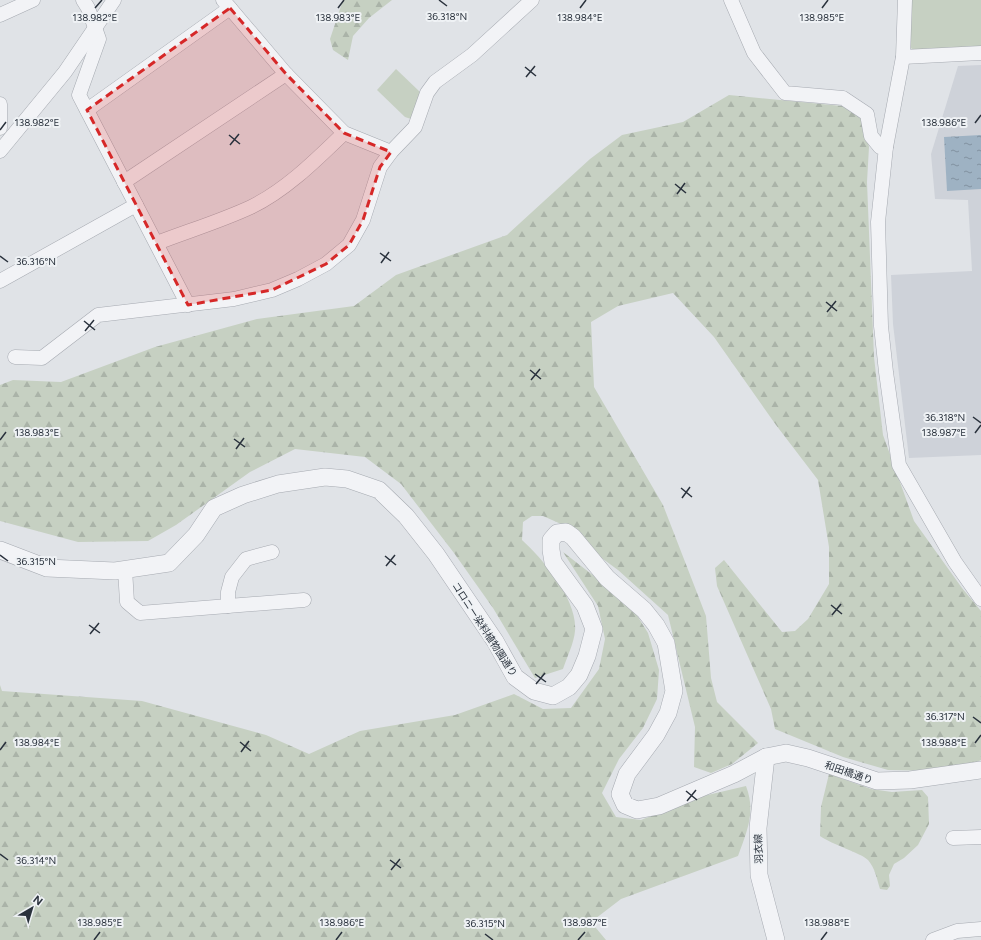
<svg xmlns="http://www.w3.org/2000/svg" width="981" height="940" viewBox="0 0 981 940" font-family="Figtree,'Noto Sans JP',sans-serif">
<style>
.built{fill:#ced2d9}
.green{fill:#c6d0c2}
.forest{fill:url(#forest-firs)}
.water{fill:url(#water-ripples)}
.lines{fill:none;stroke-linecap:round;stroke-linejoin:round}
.minor-casing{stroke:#a6aab1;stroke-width:15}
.tertiary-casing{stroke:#a6aab1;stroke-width:18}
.minor{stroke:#f2f3f6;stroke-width:14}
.tertiary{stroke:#f2f3f6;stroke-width:17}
.marked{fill:#d62828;fill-opacity:0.2;stroke:#d62828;stroke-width:3;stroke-dasharray:8 5;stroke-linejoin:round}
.ticks{fill:none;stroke:#2a323d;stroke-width:1.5}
.labels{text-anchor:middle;stroke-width:4;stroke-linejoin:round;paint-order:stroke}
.street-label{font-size:10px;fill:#2a323d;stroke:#eff2f5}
.ticks-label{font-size:10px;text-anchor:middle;fill:#2a323d;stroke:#eff2f5;stroke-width:4;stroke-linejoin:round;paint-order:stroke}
</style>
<defs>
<pattern id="forest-firs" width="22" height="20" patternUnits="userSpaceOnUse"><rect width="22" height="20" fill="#c6d0c2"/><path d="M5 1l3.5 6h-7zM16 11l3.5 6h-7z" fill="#aab3a8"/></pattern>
<pattern id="water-ripples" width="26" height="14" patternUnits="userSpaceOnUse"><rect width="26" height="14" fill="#9eb2c3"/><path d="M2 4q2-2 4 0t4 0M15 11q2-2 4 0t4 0" fill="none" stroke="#8191a0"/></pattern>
</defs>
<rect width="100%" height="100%" fill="#e0e3e7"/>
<polygon class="built" points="981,65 981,455 909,458 893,324 891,275 972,271 968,200 935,199 931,154 958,66"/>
<g class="green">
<polygon points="910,0 981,0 981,47 914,51 909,46"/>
<polygon points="396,69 420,92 411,119 405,117 377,90"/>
</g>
<g class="forest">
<polygon points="343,0 392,0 369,18 353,36 348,60 333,50 330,39"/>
<path d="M729 95 842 106 861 116 869 147 867 182 874 357 883 435 914 521 962 588 981 611V760L973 764 937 771 888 770 843 757 775 729 771 709 717 586 715 568 724 560 782 632 795 631 808 619 829 584V547L818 480 776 425 714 337 673 293 618 306 591 322 594 387 663 505 706 616 711 678 717 702 758 743 732 764 711 773 694 767 695 727 668 615 618 570 577 540 561 524 543 516H532L523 522 522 540C543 559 578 600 575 631 574 643 567 657 563 669L535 678 493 608 454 553 401 484 365 457 295 449 250 472 176 525 148 541 78 542 0 521V385L13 380 61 382 155 347 257 319 354 306 396 275 507 235 590 159 622 135 683 122Z"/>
<path d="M563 552 630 604 648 633 659 670 657 699 643 728 619 759 602 793 616 817 641 820 699 797 746 786C756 812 747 831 738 856L621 899 591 922 606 940H0V685L2 691 142 701 266 735 309 754 360 731 455 715 514 694 543 709 571 708 599 669 605 639 598 606Z"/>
<path d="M829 774 871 789 892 792 922 790 928 797 929 824 918 845 904 858 894 864 889 875 890 886 887 890 880 889C877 879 875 868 868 860 861 853 831 844 820 836L821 807Z"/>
</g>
<polygon class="water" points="981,135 981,189 947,191 944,137"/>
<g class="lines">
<defs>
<g id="minor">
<polyline points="83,0 88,8 99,39 79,95 188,305"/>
<polyline points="223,0 286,74 344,133 391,152"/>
<polyline points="731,0 754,53 785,93 843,98 867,114 871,136 880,147 886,147"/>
<polyline points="905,0 903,57 886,147 878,222 881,326 886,372 899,465 955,562 981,599"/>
<polyline points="0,15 33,0"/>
<polyline points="903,57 981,53"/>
<polyline points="0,104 0,128"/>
<polyline points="87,110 230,8"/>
<polyline points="0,151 65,72 114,0"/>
<polyline points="124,182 286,74"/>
<path d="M157 243C188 231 221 221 251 207 286 190 316 160 344 133"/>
<polyline points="0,281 136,205"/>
<polyline points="15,357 42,358 98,315 234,299 272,290 298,279 326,264 349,245 363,220 380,167 391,152 415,127 427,93 435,82 472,55 532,0"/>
<polyline points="125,569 127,602 140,613 304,600"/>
<polyline points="228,606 228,592 232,577 246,559 272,552"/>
<polyline points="953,838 981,837"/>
<polyline points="933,940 957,931 981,929"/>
</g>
<g id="tertiary">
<polyline points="0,550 47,568 115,571 169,563 196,535 214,508 243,495 278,484 325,477 347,479 379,490 406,516 436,554 495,641 515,677 534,691 553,696 569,687 579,675 587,656 594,629 585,606 553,562 551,550 551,540 557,533 566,532 573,537 607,578 644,610 656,625 666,643 674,691 668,713 656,735 627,774 620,794 625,805 637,810 659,806 734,774 766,757 786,753 808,758 877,781 910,780 981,770"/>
<polyline points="766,757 758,828 759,875 776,940"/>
</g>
</defs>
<use href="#minor" class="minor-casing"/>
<use href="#tertiary" class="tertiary-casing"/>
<use href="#minor" class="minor"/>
<use href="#tertiary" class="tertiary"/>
</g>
<path class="marked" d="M230 8 286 74 344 133 391 152 380 167 363 220 349 245 326 264 272 290 188 305 87 110Z"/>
<path class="ticks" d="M439 0 447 6M95 8 102 0M338 8 344 0M580 8 586 0M822 8 828 0M525 67 536 76M526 77 535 66M975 123 981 115M0 130 6 122M229 135 240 144M230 145 239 134M675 184 686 193M677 194 685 183M380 253 391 261M0 256 8 262M381 263 389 252M826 302 837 311M827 312 836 301M84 321 95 330M85 331 94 320M530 370 541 379M531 380 540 369M973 417 981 423M975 433 981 425M234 439 245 447M0 440 6 432M236 449 244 438M681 488 692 497M682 498 690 487M0 555 8 561M385 556 396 565M386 566 395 555M831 605 842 614M832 615 841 604M89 625 100 633M90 634 99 623M535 674 546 682M536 684 545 673M973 717 981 723M240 742 251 751M975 743 981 735M0 750 6 742M241 752 249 741M686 791 697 800M687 801 696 790M0 854 8 860M390 860 401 868M391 870 400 859M485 934 493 940M94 940 100 932M336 940 342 932M578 940 585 932M821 940 827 932"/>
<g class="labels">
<g class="street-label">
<text transform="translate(485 629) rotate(57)" y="4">コロニー染料植物園通り</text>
<text transform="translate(849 772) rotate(19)" y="4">和田橋通り</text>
<text transform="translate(758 849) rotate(-92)" y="4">羽衣線</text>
</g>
</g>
<g class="ticks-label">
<text x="447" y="20">36.318°N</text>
<text x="338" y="21">138.983°E</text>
<text x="822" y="21">138.985°E</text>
<text x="95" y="21">138.982°E</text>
<text x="580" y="21">138.984°E</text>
<text x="37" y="126">138.982°E</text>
<text x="944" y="126">138.986°E</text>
<text x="36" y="265">36.316°N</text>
<text x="945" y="421">36.318°N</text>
<text x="37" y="436">138.983°E</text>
<text x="944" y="436">138.987°E</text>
<text x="36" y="565">36.315°N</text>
<text x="945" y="720">36.317°N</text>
<text x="37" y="746">138.984°E</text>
<text x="944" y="746">138.988°E</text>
<text x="36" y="864">36.314°N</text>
<text x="100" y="926">138.985°E</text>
<text x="342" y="926">138.986°E</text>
<text x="585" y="926">138.987°E</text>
<text x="827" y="926">138.988°E</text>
<text x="485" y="927">36.315°N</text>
</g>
<g transform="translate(32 908) rotate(38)" stroke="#eff2f5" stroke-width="3" paint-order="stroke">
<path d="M0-3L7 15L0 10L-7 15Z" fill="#2a323d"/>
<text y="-6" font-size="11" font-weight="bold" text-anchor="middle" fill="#2a323d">N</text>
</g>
</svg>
